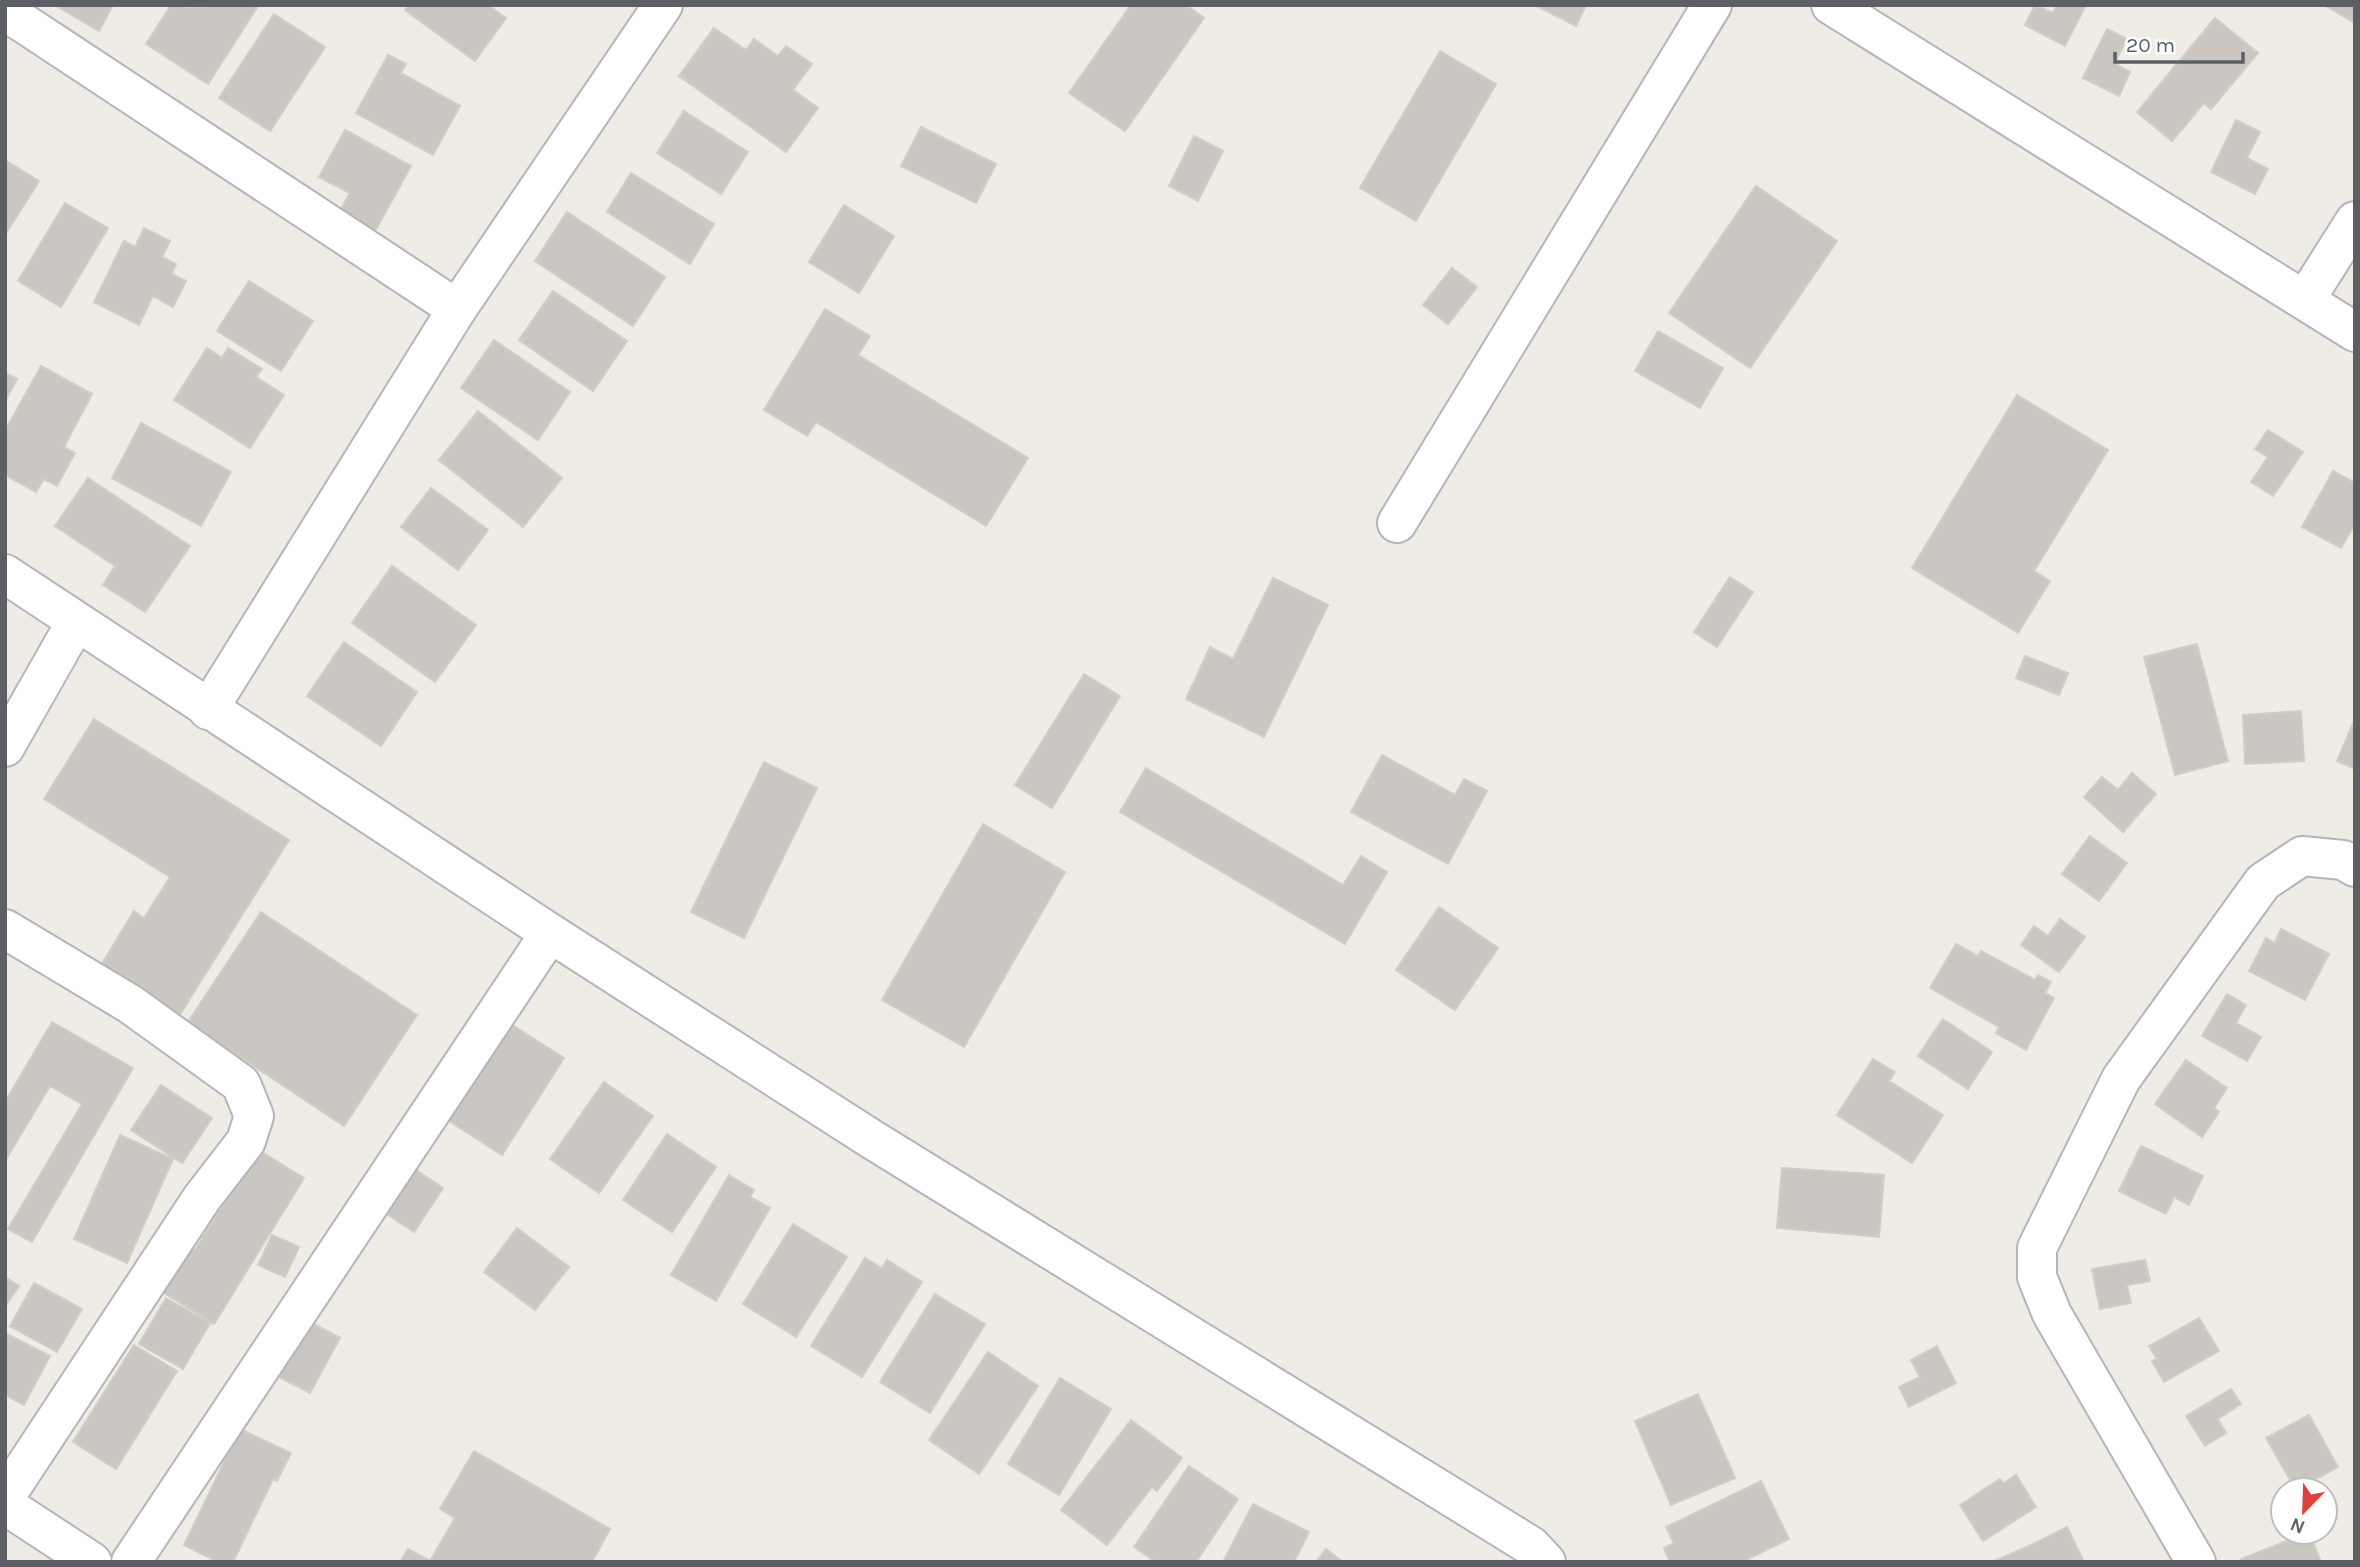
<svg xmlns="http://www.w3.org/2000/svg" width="2360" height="1567" viewBox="0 0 2360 1567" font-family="Karla,sans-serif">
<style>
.building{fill:#cac6c2;stroke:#d2cdc3;stroke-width:2}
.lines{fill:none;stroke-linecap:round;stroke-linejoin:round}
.minor-casing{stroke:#b2b5b9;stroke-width:42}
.tertiary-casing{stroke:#b2b5b9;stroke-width:42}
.minor{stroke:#fff;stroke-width:38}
.tertiary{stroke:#fff;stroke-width:38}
</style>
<rect width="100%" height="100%" fill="#eeece5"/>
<g class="building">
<polygon points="55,5 113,5 99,31"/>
<polygon points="171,5 184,7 258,6 208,84 146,44"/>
<polygon points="409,5 488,5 506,18 475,61 405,10"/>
<polygon points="1131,5 1186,5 1204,18 1125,131 1069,93"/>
<polygon points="1535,5 1586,5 1576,26"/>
<polygon points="2035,5 2053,13 2057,5 2086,5 2065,46 2025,25"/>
<polygon points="2324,5 2355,5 2355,23"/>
<polygon points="274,14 325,47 270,131 219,98"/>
<polygon points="2215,18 2258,53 2211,109 2204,103 2172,141 2137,112"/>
<polygon points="714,28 746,50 754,39 778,56 786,46 812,64 793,90 818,108 786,152 679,76"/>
<polygon points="2107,29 2127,39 2114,63 2130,72 2119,96 2083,78"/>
<polygon points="1440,51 1496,84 1416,221 1360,188"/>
<polygon points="388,55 406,64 401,73 460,106 433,155 356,113"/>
<polygon points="684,111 748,152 721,194 657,153"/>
<polygon points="2236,120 2260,132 2247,158 2268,169 2255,194 2211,172"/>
<polygon points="921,127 996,164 976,203 901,166"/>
<polygon points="345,130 411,166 373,235 337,216 350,193 319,177"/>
<polygon points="1194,136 1223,151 1198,201 1169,186"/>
<polygon points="5,160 39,181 5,235"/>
<polygon points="631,173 714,224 690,264 607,212"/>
<polygon points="1756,186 1837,241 1750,368 1669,313"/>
<polygon points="65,203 108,228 61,307 18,281"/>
<polygon points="844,205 894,236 859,293 809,262"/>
<polygon points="567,212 665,277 633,326 535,261"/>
<polygon points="144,228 170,241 162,257 176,264 172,274 186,281 173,307 153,296 139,325 94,302 124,241 135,247"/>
<polygon points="1452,268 1477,287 1448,324 1423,305"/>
<polygon points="249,281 313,321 281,371 217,331"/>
<polygon points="553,291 627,341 593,391 519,340"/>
<polygon points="825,309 870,336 858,355 1028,458 986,526 816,422 807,436 764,410"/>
<polygon points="1658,331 1723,368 1700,408 1635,371"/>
<polygon points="494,340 570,392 538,440 461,388"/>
<polygon points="207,348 222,358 228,348 262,369 256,377 284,395 250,448 174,400"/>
<polygon points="41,366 92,394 64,447 75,453 57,486 44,479 36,492 5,475 5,431"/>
<polygon points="5,373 17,379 5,401"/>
<polygon points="2017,395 2108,450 2034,571 2050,581 2018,633 1912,568"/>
<polygon points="478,411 562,478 523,527 439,460"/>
<polygon points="141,423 231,472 201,526 112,478"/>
<polygon points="2268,430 2303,452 2273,496 2251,482 2268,457 2255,449"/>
<polygon points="2333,471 2355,483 2355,524 2341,548 2302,527"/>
<polygon points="88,478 190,546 145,612 103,585 115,566 55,526"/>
<polygon points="431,488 488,530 458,570 401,527"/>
<polygon points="392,566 476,625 435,682 352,623"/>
<polygon points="1730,577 1753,592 1717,647 1694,632"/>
<polygon points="1273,578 1328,605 1264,737 1186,699 1210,647 1233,659"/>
<polygon points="344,642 417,692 381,746 307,696"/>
<polygon points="2197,644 2228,761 2175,775 2144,657"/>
<polygon points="2025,656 2068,673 2059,695 2016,678"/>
<polygon points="1084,674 1120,696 1052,808 1015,785"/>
<polygon points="2301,711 2304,761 2245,764 2243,715"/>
<polygon points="94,719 289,840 176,1021 97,972 134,911 144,918 170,877 44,799"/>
<polygon points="2355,719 2355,769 2337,761"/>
<polygon points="1382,755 1455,795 1464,779 1487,791 1448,864 1351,812"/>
<polygon points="764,762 817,788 744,938 691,912"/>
<polygon points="1146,768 1343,885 1361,856 1387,872 1345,944 1120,812"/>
<polygon points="2132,773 2156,794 2123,832 2084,797 2102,777 2118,790"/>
<polygon points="983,824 1065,872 964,1047 882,1000"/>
<polygon points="2090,836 2127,863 2099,901 2062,874"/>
<polygon points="1439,907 1498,948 1455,1010 1396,970"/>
<polygon points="261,912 417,1015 344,1126 188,1022"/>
<polygon points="2060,919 2085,937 2059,972 2021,945 2034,926 2048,936"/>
<polygon points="2281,929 2329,954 2305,1000 2249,971 2266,938 2275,943"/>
<polygon points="1956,944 1978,956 1981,951 2035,980 2038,975 2051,982 2045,993 2054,998 2026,1050 1996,1033 1999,1027 1930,988"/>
<polygon points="2227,994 2246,1005 2236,1023 2261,1037 2247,1061 2202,1036"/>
<polygon points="1943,1019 1992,1052 1968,1089 1918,1056"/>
<polygon points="506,1021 564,1058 502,1155 443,1117"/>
<polygon points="52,1022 133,1068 32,1242 8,1229 82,1104 50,1086 5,1161 5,1102"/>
<polygon points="1873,1059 1895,1072 1889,1081 1943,1115 1912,1163 1837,1115"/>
<polygon points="2186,1060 2227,1088 2214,1108 2219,1112 2202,1137 2155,1104"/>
<polygon points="604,1082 653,1116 599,1193 550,1159"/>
<polygon points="161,1085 212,1118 182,1163 131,1130"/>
<polygon points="667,1134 716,1167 672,1232 623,1200"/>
<polygon points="120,1135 173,1159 127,1263 74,1239"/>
<polygon points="2141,1146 2203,1176 2189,1205 2174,1197 2166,1214 2119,1191"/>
<polygon points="257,1149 304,1178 214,1324 153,1286 181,1242 195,1250"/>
<polygon points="413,1168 443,1188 414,1232 384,1212"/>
<polygon points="1782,1168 1884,1175 1879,1237 1777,1228"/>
<polygon points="729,1175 754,1190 750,1197 770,1208 716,1301 671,1275"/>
<polygon points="793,1224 847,1257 796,1337 743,1304"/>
<polygon points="517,1228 569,1267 535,1310 484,1272"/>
<polygon points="272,1235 299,1247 285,1277 258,1265"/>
<polygon points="865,1258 882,1268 887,1260 922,1282 862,1377 811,1346"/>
<polygon points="2145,1260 2150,1281 2127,1285 2131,1303 2100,1309 2092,1269"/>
<polygon points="5,1277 19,1286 5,1307"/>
<polygon points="34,1283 82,1309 57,1352 10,1326"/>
<polygon points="935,1294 985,1324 930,1413 880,1382"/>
<polygon points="166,1298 210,1323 183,1369 139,1344"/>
<polygon points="2199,1318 2219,1351 2164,1382 2152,1361 2157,1359 2149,1346"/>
<polygon points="310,1322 340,1338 310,1393 279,1377"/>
<polygon points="5,1333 50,1356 24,1405 5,1395"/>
<polygon points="134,1345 177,1371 116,1469 73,1442"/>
<polygon points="1937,1346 1956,1383 1909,1407 1899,1387 1920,1377 1911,1360"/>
<polygon points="988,1352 1038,1386 979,1474 929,1440"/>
<polygon points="1060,1378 1111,1409 1059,1495 1008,1464"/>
<polygon points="2231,1389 2241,1404 2218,1419 2226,1433 2205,1446 2186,1416"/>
<polygon points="1698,1394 1735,1478 1671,1505 1635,1421"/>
<polygon points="2309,1415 2338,1467 2296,1490 2266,1438"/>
<polygon points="1131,1420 1182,1458 1157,1491 1152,1487 1107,1545 1061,1510"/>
<polygon points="240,1429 291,1453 277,1481 273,1479 233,1562 218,1562 184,1545"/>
<polygon points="474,1451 610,1529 592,1562 400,1562 408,1549 430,1561 455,1518 440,1509"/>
<polygon points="1189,1466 1238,1499 1196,1562 1156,1562 1134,1547"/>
<polygon points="2016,1475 2036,1507 1983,1541 1960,1505 2000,1479 2004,1483"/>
<polygon points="1761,1481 1789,1539 1742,1562 1670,1562 1664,1548 1674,1543 1666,1527"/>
<polygon points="1253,1504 1309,1532 1294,1562 1223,1562"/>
<polygon points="2067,1527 2084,1562 1992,1562 2031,1545"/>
<polygon points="2309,1532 2321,1562 2242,1562 2241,1559"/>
<polygon points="1326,1549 1343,1562 1316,1562"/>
</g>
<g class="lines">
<defs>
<g id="minor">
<polyline points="1831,5 2355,332"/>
<polyline points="5,11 457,309"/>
<polyline points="2305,300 2355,221"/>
<polyline points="1397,523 1712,5"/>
<polyline points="5,574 550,933 873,1140 1531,1546 1546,1562"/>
<polyline points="208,710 457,309 663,5"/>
<polyline points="5,747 76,622"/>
<polyline points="5,929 130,1004 241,1084 254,1116 246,1141 202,1198 5,1497"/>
<polyline points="131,1562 550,933"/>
<polyline points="2196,1562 2052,1314 2037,1277 2037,1248 2121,1079 2263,882 2302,856 2343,860 2355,867"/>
</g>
<polyline id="tertiary" points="5,1505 92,1562"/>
</defs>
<use href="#minor" class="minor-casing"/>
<use href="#tertiary" class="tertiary-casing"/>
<use href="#minor" class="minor"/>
<use href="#tertiary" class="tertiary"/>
</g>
<rect width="2360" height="1567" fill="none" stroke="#5c6064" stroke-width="14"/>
<g transform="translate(2304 1511) rotate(203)"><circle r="33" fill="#ffffff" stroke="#bebfc1" stroke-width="2"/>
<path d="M0-5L12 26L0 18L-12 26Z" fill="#df413a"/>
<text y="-10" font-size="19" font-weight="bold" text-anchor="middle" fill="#5c6064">N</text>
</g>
<path d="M2115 52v10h128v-10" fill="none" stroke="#5c6064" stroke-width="3.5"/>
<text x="2126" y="52" font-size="21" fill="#5c6064" stroke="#ffffff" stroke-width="5" paint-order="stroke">20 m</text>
</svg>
